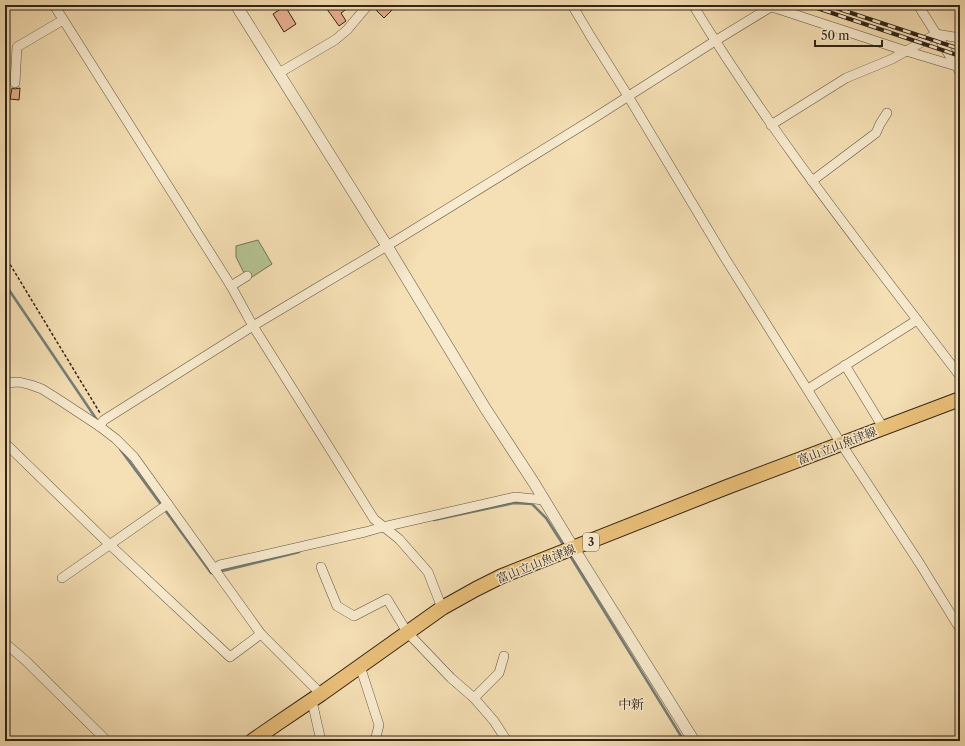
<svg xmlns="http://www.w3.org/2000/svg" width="965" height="746" viewBox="0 0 965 746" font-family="'Libre Caslon Text','Noto Serif JP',serif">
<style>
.green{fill:#b5c392;stroke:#727454}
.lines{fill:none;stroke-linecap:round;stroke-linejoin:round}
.stream{stroke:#747d78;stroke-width:2.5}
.building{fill:#e8b091;stroke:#302416}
.minor-casing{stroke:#61533e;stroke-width:10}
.tertiary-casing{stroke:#61533e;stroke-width:12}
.primary-casing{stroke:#302416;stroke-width:16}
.path{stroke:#302416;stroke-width:1.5;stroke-dasharray:3 2;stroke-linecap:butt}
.minor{stroke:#f8eace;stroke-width:9}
.tertiary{stroke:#f8eace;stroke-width:11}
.primary{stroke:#eac07a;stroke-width:14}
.rail-casing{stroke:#302416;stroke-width:4}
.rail{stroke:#f8eace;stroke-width:2.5;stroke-dasharray:8;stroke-linecap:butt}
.labels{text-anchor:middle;stroke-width:3;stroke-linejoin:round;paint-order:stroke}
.shield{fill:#f8eace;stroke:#6c5f4d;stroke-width:1}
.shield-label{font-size:11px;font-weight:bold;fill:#302416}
.street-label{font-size:12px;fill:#302416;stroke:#f8eace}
.neighbourhood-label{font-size:13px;fill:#302416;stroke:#f8eace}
</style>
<rect width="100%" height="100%" fill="#f5dfb4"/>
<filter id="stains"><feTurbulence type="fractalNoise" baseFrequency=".005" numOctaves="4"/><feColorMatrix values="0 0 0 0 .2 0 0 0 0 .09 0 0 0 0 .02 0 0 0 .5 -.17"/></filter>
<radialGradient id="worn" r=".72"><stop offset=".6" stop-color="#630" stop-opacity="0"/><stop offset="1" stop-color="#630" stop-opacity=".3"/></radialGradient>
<polygon class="green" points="258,240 272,264 249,279 244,273 236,257 236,246"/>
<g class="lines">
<g class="stream">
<polyline points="5,284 97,420"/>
<polyline points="120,449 162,506"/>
<polyline points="165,510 211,573 213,573"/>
<polyline points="434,520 514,503 532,504 546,518 564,546"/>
<polyline points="569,554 684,741"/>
<polyline points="218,572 299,552"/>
</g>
</g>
<g class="building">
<polygon points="324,5 352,5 341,13 346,21 339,26"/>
<polygon points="374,5 387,5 392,10 384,18 373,7"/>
<polygon points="285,6 296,24 284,32 273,14"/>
<polygon points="12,88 15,89 20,88 19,100 10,99"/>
</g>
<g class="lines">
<defs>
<g id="minor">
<polyline points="54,5 231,286 253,326 374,519 399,539 428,572 442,608"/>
<polyline points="572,5 591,37 628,96 725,258 842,445 920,564 960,629"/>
<path d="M693 5C772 135 868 255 960 376"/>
<polyline points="918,5 960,72"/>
<polyline points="769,6 906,51 956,66"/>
<polyline points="279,73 335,40 347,30 368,5"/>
<polyline points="15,83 17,47 63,20"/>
<polyline points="771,125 846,78 892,59 936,34 960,38"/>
<polyline points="812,181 876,133 880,124 887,113"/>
<polyline points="231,286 247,276"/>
<polyline points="845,365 884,429"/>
<polyline points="5,383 19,382 31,385 42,389 61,401 99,426 116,439 134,457 261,634 321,694"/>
<polyline points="808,389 917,320"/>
<polyline points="99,426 104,420 253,326 387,246 591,120 715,41 774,5"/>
<polyline points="5,443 109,544 230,657 261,634"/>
<polyline points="321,567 337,606 354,616 387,599 407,632 451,678 474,698 494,721 507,741"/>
<polyline points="214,569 220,565 365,532 383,527 515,497 544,500"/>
<polyline points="62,578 168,504"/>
<polyline points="5,643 26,661 107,741"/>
<polyline points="360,666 379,725 375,741"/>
<polyline points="474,698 499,673 504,656"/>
<polyline points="312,701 321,741"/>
</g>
<polyline id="tertiary" points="236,5 387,246 485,408 534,483 574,549 694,741"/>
<polyline id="primary" points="252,741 278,723 321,694 442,608 476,589 502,576 727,487 960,399"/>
</defs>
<use href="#minor" class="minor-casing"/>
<use href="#tertiary" class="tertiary-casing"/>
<use href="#primary" class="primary-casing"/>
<polyline class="path" points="5,256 100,413"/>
<use href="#minor" class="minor"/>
<use href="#tertiary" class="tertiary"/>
<use href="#primary" class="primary"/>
<defs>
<g id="rail">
<polyline points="808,5 960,56"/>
<polyline points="827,5 960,49"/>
</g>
</defs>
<use href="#rail" class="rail-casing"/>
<use href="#rail" class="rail"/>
</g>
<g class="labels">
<rect class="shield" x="583" y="533" width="16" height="18" rx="3"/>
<g class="shield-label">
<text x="591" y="546">3</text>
</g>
<g class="street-label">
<text transform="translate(837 446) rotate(-21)" y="4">富山立山魚津線</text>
<text transform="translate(536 564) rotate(-22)" y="4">富山立山魚津線</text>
</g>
<g class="neighbourhood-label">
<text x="631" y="709">中新</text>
</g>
</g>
<rect width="965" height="746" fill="none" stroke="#f5dfb4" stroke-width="20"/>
<rect x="6" y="6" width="953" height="734" fill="none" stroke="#302416" stroke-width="2"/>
<rect x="10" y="10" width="945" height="726" fill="none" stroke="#302416"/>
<path d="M815 40v6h67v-6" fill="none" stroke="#302416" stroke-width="2"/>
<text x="821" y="40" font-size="12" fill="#302416" stroke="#f8eace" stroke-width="3" paint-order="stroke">50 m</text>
<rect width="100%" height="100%" filter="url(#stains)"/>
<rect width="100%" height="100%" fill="url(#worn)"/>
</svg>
